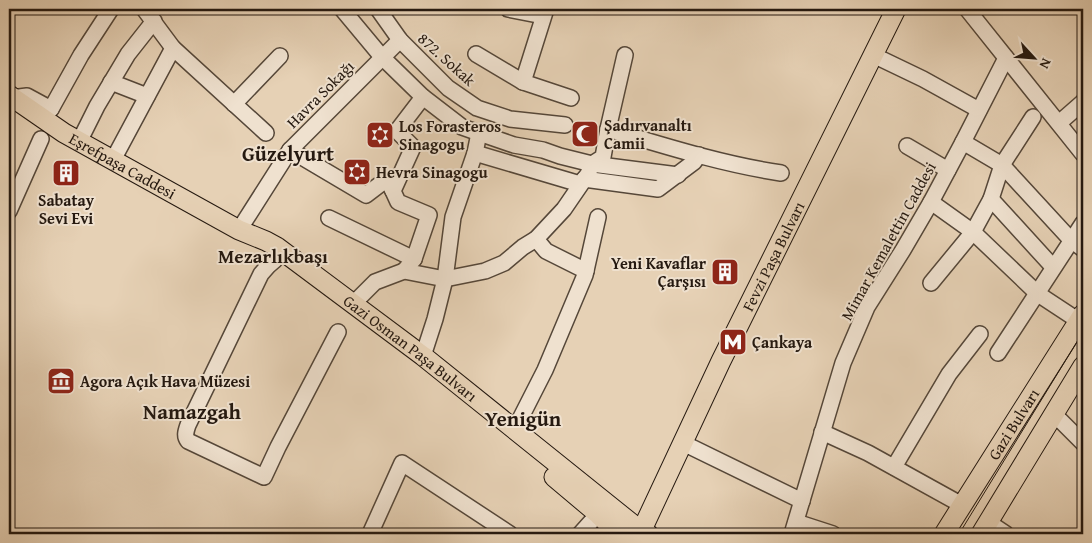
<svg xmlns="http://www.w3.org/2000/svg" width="1092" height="543" viewBox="0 0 1092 543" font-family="'Gentium Book Plus',serif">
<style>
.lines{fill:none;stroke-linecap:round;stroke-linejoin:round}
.minor-casing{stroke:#554739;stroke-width:18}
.major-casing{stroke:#251910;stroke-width:21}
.minor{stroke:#efe1cf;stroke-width:15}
.major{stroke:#e6d1b5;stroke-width:19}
.tram{stroke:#251910;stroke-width:1}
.labels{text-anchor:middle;stroke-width:4;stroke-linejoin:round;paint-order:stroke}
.street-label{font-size:16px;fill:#251910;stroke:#efe1cf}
.poi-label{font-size:16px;font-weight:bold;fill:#251910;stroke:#efe1cf;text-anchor:start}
.quarter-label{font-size:19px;font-weight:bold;fill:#251910;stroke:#efe1cf}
.district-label{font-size:21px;font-weight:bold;fill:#251910;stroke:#efe1cf}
</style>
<rect width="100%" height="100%" fill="#e6d1b5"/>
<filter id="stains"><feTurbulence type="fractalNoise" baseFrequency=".004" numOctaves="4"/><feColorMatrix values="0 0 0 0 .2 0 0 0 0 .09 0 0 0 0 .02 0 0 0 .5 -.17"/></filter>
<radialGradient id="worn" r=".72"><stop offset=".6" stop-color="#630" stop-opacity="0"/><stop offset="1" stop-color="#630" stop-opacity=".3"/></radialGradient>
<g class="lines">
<defs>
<g id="minor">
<polyline points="144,9 173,48 266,133"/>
<polyline points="342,9 382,57 423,97 462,127 479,133 514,145 543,150 560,156 592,164 678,175"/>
<polyline points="378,9 400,40 448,88 477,108 510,119 565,125"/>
<polyline points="508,9 543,16"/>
<polyline points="967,9 1083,154"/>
<polyline points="476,54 523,82 571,98"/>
<polyline points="873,55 923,79 979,110"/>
<polyline points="111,82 147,96"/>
<polyline points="523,82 546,9"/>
<polyline points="10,102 11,98 27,96 51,109"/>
<polyline points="234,104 280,56"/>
<polyline points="41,118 51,109 81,55 111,9"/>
<polyline points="1059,123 1083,102"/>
<path d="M608 129C665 146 722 164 781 173"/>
<polyline points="79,142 97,106 128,54 154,21"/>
<polyline points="963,142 1002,165 1071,240 1083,249"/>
<polyline points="907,146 948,170"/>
<polyline points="290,150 366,195 387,179 393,191"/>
<polyline points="475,153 580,184"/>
<polyline points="113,160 173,48"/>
<polyline points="592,164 603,157 608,129 625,55"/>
<polyline points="584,179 658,189 694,162 699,155"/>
<polyline points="991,199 1053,267"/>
<polyline points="931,202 973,232 1038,294 1079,321"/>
<polyline points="9,211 41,139"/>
<polyline points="329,218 414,259"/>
<polyline points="239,230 290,150 400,40"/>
<polyline points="536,239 546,251 586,271"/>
<path d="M275 260 268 266 261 274 188 425C186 431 184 436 188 441L264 477 278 447 338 332"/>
<polyline points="404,271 414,259 429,215 398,202 393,191 413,147 397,131 423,97"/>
<polyline points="931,283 973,232 991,199 1002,165 1033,117"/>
<polyline points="353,304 375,282 404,271 445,279 485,271 504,263 523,247 536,239 564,209 588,174 592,164"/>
<polyline points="998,353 1083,223"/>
<polyline points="423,356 435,319 445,279 453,217 475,153 479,133"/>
<polyline points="1054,414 1083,443"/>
<polyline points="515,429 545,370 585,275 598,217"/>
<polyline points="822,432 868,453 962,505"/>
<polyline points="683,443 802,501"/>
<polyline points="894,467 949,374 980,334"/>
<polyline points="796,522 833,534"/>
<polyline points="988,522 1006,534"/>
<polyline points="370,534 402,463 510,534"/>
<polyline points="580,534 598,514"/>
<polyline points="792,534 843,363 867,307 903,250 931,202 963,142 1006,58"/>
</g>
<g id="major">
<path id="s1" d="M9 95 64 133 239 230 266 241 277 247 423 356 641 531 648 534"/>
<polyline points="554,477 598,514 619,534"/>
<path id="s2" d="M640 534 721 361 896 9"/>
<path id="s3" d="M944 534 1083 314"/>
<polyline points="981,534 1083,366"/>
</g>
</defs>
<use href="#minor" class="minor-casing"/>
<use href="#major" class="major-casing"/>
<use href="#minor" class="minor"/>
<use href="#major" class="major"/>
<polyline class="tram" points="959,534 1083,332"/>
</g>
<defs>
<symbol id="mosque-square" viewBox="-11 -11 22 22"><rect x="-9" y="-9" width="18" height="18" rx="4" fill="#8f2418" stroke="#efe1cf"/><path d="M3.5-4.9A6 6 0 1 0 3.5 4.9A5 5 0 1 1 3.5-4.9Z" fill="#fff"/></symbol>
<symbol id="synagogue-square" viewBox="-11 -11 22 22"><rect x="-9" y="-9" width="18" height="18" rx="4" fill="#8f2418" stroke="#efe1cf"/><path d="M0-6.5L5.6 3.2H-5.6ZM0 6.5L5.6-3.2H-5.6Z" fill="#fff"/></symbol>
<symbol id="building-square" viewBox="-11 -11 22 22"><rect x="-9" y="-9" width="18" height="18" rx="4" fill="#8f2418" stroke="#efe1cf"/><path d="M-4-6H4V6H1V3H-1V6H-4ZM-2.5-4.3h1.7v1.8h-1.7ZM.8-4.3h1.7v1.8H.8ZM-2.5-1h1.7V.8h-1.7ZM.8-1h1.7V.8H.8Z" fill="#fff"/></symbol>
<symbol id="metro-square" viewBox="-11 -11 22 22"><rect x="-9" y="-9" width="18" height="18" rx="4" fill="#8f2418" stroke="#efe1cf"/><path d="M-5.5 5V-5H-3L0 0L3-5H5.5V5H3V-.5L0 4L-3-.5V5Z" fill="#fff"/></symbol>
<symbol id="museum-square" viewBox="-11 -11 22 22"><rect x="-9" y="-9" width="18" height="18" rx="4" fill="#8f2418" stroke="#efe1cf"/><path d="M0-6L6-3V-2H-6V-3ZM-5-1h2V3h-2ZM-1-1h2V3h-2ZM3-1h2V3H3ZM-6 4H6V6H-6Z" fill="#fff"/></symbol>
</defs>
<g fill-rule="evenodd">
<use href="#mosque-square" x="569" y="118" width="32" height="32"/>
<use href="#synagogue-square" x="364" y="119" width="32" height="32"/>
<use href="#synagogue-square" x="341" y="156" width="32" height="32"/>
<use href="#building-square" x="50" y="157" width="32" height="32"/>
<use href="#building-square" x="709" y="256" width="32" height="32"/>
<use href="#metro-square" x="717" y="326" width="32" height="32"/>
<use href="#museum-square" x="45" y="365" width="32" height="32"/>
</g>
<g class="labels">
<g class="street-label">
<text transform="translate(447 59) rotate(42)" y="6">872. Sokak</text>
<text transform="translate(320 94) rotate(-45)" y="6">Havra Sokağı</text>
<text dy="6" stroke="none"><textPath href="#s1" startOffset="134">Eşrefpaşa Caddesi</textPath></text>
<text transform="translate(888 241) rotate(-61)" y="6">Mimar Kemalettin Caddesi</text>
<text dy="6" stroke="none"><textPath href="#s2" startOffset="308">Fevzi Paşa Bulvarı</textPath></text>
<text dy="6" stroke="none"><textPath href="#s1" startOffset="476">Gazi Osman Paşa Bulvarı</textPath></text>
<text dy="6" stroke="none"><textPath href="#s3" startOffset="130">Gazi Bulvarı</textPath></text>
</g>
<g class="poi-label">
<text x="604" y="131">Şadırvanaltı<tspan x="604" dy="18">Camii</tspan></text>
<text x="399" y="132">Los Forasteros<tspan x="399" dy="18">Sinagogu</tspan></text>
<text x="376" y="178">Hevra Sinagogu</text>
<text x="66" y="206" text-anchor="middle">Sabatay<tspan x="66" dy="18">Sevi Evi</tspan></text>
<text x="706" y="269" text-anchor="end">Yeni Kavaflar<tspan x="706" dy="18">Çarşısı</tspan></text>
<text x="752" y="348">Çankaya</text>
<text x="80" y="387">Agora Açık Hava Müzesi</text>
</g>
<g class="quarter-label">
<text x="273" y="263">Mezarlıkbaşı</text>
</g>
<g class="district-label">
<text x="288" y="161">Güzelyurt</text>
<text x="192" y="419">Namazgah</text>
<text x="523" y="426">Yenigün</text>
</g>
</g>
<rect width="1092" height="543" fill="none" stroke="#e6d1b5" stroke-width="30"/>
<rect x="10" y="10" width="1072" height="523" fill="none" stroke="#251910" stroke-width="2.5"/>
<rect x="15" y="15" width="1062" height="513" fill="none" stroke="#251910"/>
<g transform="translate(1034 58) rotate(116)" stroke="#efe1cf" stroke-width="4" paint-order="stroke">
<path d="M0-4L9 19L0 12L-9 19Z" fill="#251910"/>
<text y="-8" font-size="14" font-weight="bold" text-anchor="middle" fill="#251910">N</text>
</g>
<rect width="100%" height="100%" filter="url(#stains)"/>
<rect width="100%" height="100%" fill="url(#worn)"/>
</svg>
